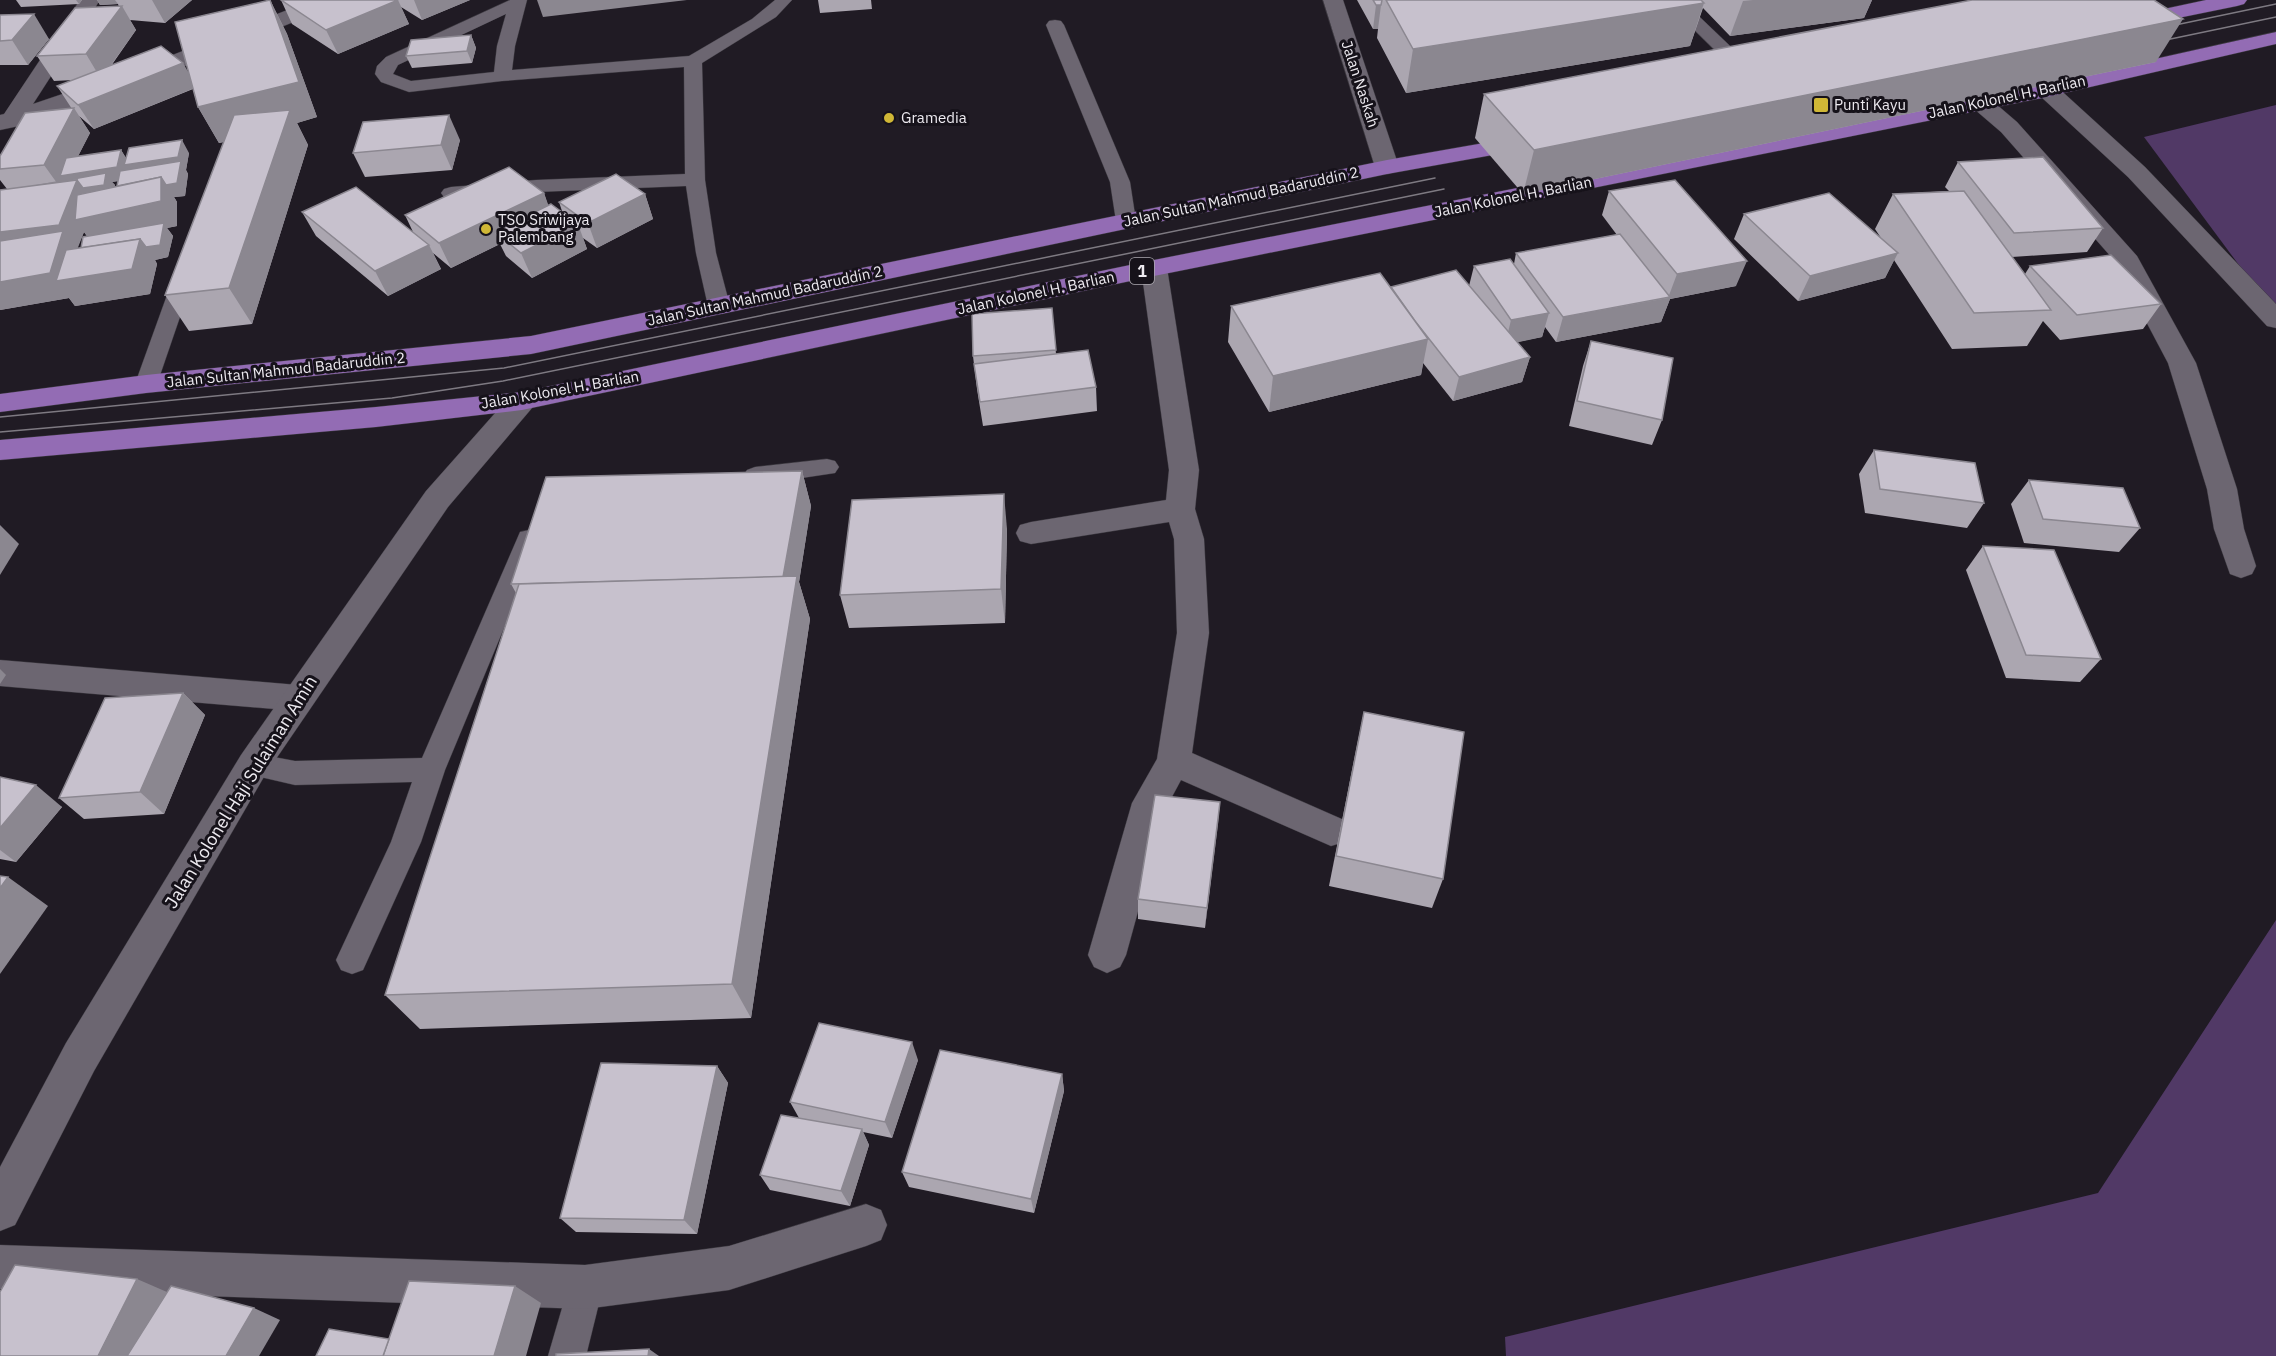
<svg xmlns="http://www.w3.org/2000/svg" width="2276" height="1356" viewBox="0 0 2276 1356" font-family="'IBM Plex Sans',sans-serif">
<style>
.forest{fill:#513966}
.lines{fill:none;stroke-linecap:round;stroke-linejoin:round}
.service-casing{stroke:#3b383f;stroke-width:1}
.minor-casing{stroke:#3b383f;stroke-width:1}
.tertiary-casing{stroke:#3b383f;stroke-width:1}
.trunk-casing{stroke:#3b383f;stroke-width:1}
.service{fill:#6c6671;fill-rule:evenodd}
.minor{fill:#6c6671;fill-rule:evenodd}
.tertiary{fill:#6c6671;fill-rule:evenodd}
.trunk{fill:#936cb4;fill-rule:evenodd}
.tram{stroke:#7e7a82;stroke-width:1.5}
.wall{fill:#aba6b0;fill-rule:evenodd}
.shaded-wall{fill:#8b8790;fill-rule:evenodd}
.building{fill:#c7c1cd;stroke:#8b8790;stroke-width:1.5}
.poi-dot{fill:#d0b736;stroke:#16121a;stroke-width:2}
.labels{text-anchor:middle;stroke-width:6;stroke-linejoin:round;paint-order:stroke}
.far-street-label{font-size:15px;fill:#edeaf0;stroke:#16121a}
.far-poi-label{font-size:15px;fill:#edeaf0;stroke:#16121a;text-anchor:start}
.shield{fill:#16121a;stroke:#aca9b0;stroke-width:1.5}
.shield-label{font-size:16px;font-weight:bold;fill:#edeaf0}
.street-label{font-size:18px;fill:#edeaf0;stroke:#16121a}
</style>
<rect width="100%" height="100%" fill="#201b24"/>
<g class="forest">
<polygon points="2276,105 2276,315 2144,137"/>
<polygon points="2276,920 2276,1356 1506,1356 1505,1337 2098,1193"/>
</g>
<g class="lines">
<defs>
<g id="service">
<path d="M510 0H527L515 46 512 70 689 56 752 19 775 0H792L776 17 702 63 705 180 716 253 730 306 727 311 719 313 711 311 708 306 696 253 686 186 536 192 451 199 444 197 441 193 444 189 451 187 536 180 685 174 684 67 502 81 409 92 381 82 375 74 377 66 386 57ZM506 14 497 46 494 72 411 81 393 74 398 65Z"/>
<polygon points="1664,0 1682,0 1751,66 1754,70 1751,74 1739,74"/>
<polygon points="1055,20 1061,21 1064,25 1130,182 1136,221 1133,225 1119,225 1116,221 1110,182 1046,25 1049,21"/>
<polygon points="185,266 192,268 195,273 157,384 154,389 146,392 138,389 135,384 175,273 178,268"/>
<polygon points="827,459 835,461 839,467 835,473 755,485 747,482 743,476 747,470 755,467"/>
<polygon points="529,530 538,532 541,539 445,770 421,842 363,970 352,974 341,970 336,960 391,842 412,782 295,785 243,773 239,765 243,757 253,753 295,761 422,758 517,539 520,532"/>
<polygon points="585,1269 598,1274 603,1287 586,1356 548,1356 572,1274"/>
</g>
<g id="minor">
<polygon points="80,0 100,0 33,104 142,67 313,0 341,0 338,4 158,77 19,126 0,130 0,115 4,114"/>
<polygon points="1323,0 1343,0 1399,167 1395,172 1387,174 1379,172 1375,167"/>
<polygon points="2047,83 2055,85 2145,167 2276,304 2276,328 2267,326 2128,177 2039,95 2036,90 2039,85"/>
<polygon points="1981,96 1989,98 2017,122 2137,256 2196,363 2237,489 2244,529 2256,566 2252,574 2241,578 2230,574 2214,529 2207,489 2168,363 2113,259 2001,132 1973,108 1970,103 1973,98"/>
<polygon points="1154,260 1163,262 1167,268 1199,470 1195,509 1204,539 1209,633 1192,753 1344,820 1349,831 1344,842 1331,846 1181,780 1167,806 1126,955 1120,967 1107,973 1094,967 1088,955 1132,803 1157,759 1177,633 1174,539 1169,522 1031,544 1020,541 1016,533 1020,525 1031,522 1166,500 1169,470 1141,268 1145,262"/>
<polygon points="0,660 298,685 310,688 315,698 310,708 298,711 0,686"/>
<polygon points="866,1204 881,1210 887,1225 881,1240 866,1246 729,1290 585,1309 0,1289 0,1245 585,1265 729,1246"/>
</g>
<polygon id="tertiary" points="522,392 532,394 536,401 532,408 448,507 265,775 94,1071 15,1225 0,1231 0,1167 66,1043 241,755 426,491 512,394"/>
<g id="trunk">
<polygon points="2206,0 2247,0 2244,4 2237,6 2129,28 2122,26 2118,22 2122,18"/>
<polygon points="2276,32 2276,44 2047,97 1154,276 522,410 376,427 0,460 0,440 376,407 522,392 1154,260 2047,83"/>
<polygon points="1524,136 1532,138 1536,143 1532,148 1387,174 531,354 146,393 0,412 0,394 146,375 531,336 1387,160"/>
</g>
</defs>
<use href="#service" class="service-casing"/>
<use href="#minor" class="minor-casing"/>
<use href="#tertiary" class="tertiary-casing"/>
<use href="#trunk" class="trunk-casing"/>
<use href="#service" class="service"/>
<use href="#minor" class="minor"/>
<use href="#tertiary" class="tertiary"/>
<use href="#trunk" class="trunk"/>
<g class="tram">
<polyline points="2161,28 2276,4"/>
<polyline points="2161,41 2276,17"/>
<polyline points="0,417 504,368 1435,178"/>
<polyline points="0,432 392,398 503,381 1444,189"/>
</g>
</g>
<g class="wall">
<polygon points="16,0 82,0 79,4 21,7"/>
<path d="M97 0H192L165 23 130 20 136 30 111 66 189 72 270 0 287 34 317 117 297 123 308 145 252 324 189 331 165 295 224 142 219 143 198 107 193 89 94 129 79 116 90 133 78 156 121 150 126 158 189 153 186 170 188 174 185 196 174 197 177 202V226L167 228 173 236 168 257 155 260 157 264 150 294 75 306 69 298 0 310V190L7 189 0 180V156L72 109 57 86 74 80 54 81 37 56 119 7 118 4 100 5ZM118 181 117 186 114 187 115 185 112 182ZM84 232 87 236 81 248H77Z"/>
<polygon points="281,0 470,0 422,20 401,7 409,24 338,54 292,24"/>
<polygon points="818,0 871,0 872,9 820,13"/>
<polygon points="1357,0 1872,0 1864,18 1730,36 1703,8 1690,46 1406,93 1377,38 1378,29 1373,29"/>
<polygon points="0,15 49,39 28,65 0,65"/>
<polygon points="471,35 476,48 472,63 412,68 406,56"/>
<polygon points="2156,62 1523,194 1475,138 1484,94"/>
<polygon points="460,140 452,170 365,177 353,153"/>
<polygon points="1958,162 2103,228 2087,252 2012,257 2025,274 2030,266 2161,304 2143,329 2060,340 2043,321 2027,346 1952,349 1894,260 1885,278 1798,301 1734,239 1744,214 1881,238 1875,229 1893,194 1949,191 1945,187"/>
<polygon points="1609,191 1736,286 1670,299 1661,322 1556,342 1545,327 1542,337 1517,342 1530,357 1522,382 1453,401 1423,363 1421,375 1269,412 1228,342 1231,306 1391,287 1469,286 1474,266 1514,264 1516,253 1617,235 1602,215"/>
<polygon points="544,193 548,206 563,214 559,202 645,194 653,219 597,248 583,238 587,249 532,278 506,256 500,244 451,268 433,253 441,269 388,296 316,236 302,212 413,232 405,215"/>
<polygon points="1052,308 1056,354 1096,387 1097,411 983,426 977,389 973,356"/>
<polygon points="1591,341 1662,420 1652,445 1569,426 1583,366"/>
<polygon points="1874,450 1984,503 1967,528 1865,513 1859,474"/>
<polygon points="802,471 811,506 799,582 810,619 751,1018 420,1029 385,995 516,593 511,584"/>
<polygon points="2029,480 2140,528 2119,552 2024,543 2011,504"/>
<polygon points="1007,529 1005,623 849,628 840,595"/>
<polygon points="1983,546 2101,659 2080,682 2006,678 1966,570"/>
<polygon points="183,693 205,715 164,814 84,819 59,798"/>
<polygon points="1364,712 1443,879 1432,908 1329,886 1357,745"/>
<polygon points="0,777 62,807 16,862 0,859"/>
<polygon points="1220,802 1205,928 1138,919 1138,899"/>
<polygon points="918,1060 892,1138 863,1132 869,1145 850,1206 770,1190 760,1175 799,1118 790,1102"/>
<polygon points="717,1066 728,1083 697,1234 576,1232 560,1218"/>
<polygon points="1062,1074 1064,1091 1034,1213 909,1187 902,1172"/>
</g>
<g class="shaded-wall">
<polygon points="76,0 82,0 79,4"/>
<polygon points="97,0 115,0 118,4 100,5"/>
<polygon points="152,0 192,0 165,23"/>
<polygon points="270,0 287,34 317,117 297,123 308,145 252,324 229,288 284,126 219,143 198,107"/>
<polygon points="398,0 409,24 338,54 326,30"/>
<polygon points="414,0 470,0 422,20"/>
<polygon points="537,0 687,0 543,17"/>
<polygon points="1753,0 1872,0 1864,18 1730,36 1743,1"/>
<polygon points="1704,3 1690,46 1406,93 1413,49"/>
<polygon points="1376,5 1381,5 1378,29 1373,29"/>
<polygon points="122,6 136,30 101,79 86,54"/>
<polygon points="34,14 49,39 28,65 12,40"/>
<polygon points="2183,19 2156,62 1523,194 1534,150"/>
<polygon points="471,35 476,48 472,63 467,51"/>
<polygon points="183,63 197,87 94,129 78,105"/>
<path d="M74 108 90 133 69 174 121 150 129 163 182 140 189 153 186 170 188 174 185 196 174 197 177 202V226L167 228 173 236 168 257 155 260 157 264 150 294 75 306 69 298 0 310V232L62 190 44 165ZM179 171 161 177 112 197 115 185 112 182ZM163 229 140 239 77 250 84 232 93 245Z"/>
<polygon points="449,115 460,140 452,170 441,145"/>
<polygon points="544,193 553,218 495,232 500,244 451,268 439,243"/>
<polygon points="645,194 653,219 597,248 588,223"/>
<polygon points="578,224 587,249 532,278 521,253"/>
<polygon points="429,245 441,269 388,296 375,271"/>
<polygon points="1898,253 1885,278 1798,301 1810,276"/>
<polygon points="1747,261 1736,286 1670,299 1661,322 1556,342 1563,317 1668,298 1677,274"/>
<polygon points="1549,313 1542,337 1505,345 1511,320"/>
<polygon points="1428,339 1421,375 1269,412 1273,376"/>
<polygon points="1530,357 1522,382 1453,401 1459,377"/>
<polygon points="802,471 811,506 799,582 810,619 751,1018 732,984 783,578"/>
<polygon points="1004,494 1007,529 1005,623 1001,589"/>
<polygon points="0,525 19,544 0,575"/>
<polygon points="0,669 6,675 0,684"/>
<polygon points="183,693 205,715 164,814 140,792"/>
<polygon points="36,785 62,807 16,862 0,850 0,828"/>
<polygon points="1220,802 1218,824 1205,928 1207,908"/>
<polygon points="8,877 48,906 0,974 0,888"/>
<polygon points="912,1042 918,1060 892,1138 885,1122"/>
<polygon points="717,1066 728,1083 697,1234 684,1220"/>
<polygon points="1062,1074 1064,1091 1034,1213 1031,1199"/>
<polygon points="862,1129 869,1145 850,1206 841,1191"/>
<polygon points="137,1279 167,1292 135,1356 98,1356"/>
<polygon points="515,1286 541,1303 526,1356 494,1356"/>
<polygon points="254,1308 280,1320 259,1356 226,1356"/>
<polygon points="649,1349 659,1356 648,1356"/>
</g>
<g class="building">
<polygon points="270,0 299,82 198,107 175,22"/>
<polygon points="281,0 398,0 326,30"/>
<polygon points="1373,0 1382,0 1381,5 1376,5"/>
<polygon points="1386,0 1701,0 1704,3 1413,49"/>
<polygon points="1972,0 2154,0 2183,19 1534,150 1484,94"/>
<polygon points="122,6 86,54 37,56 75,8"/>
<polygon points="34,14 12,40 0,41 0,15"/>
<polygon points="471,35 467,51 406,56 411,40"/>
<polygon points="161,46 183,63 78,105 57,86"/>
<polygon points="74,108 44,165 0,169 0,156 25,113"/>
<polygon points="290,110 229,288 165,295 234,115"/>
<polygon points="449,115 441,145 353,153 363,122"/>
<polygon points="182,140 178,157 124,165 129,148"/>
<polygon points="121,150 117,167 60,176 66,158"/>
<polygon points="2043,157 2103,228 2014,233 1958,162"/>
<polygon points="181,161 177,183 166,185 161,177 117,186 120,171"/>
<polygon points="509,167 544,193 439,243 405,215"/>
<polygon points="106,173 104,185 83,188 77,180 35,186"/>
<polygon points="616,174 645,194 588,223 559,202"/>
<polygon points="161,177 161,201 75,220 77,195"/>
<polygon points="77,180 59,225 0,232 0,190"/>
<polygon points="1675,180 1747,261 1677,274 1609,191"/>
<polygon points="356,187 429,245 375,271 302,212"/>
<polygon points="1964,191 2051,310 1974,313 1893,194"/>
<polygon points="1829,193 1898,253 1810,276 1744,214"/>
<polygon points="551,204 578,224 521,253 495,232"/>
<polygon points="164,223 160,245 146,247 140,239 81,248 83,237"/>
<polygon points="63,231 50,273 0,282 0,241"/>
<polygon points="1620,234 1670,297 1563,317 1516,253"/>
<polygon points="140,239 132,269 56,281 66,250"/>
<polygon points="2111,255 2161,304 2077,315 2030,266"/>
<polygon points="1510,259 1549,313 1511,320 1474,266"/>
<polygon points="1456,270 1530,357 1459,377 1415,321 1391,287"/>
<polygon points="1380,273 1428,339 1273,376 1231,306"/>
<polygon points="1052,308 1056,350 973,356 972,314"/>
<polygon points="1591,341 1673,358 1662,420 1577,401"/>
<polygon points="1088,350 1096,387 980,402 974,364"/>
<polygon points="1874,450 1975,463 1984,503 1880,489"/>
<polygon points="802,471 783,577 511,584 546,477"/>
<polygon points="2029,480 2123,488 2140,528 2043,519"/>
<polygon points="1004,494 1001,589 840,595 852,500"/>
<polygon points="1983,546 2054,550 2101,659 2026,655"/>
<polygon points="797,576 732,984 385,995 519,584"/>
<polygon points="183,693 140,792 59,798 105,698"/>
<polygon points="1364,712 1464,732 1443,879 1336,856"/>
<polygon points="0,777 36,785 0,828"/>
<polygon points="1155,795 1220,802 1207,908 1138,899"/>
<polygon points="0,876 8,877 0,888"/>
<polygon points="819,1023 912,1042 885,1122 790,1102"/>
<polygon points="940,1050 1062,1074 1031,1199 902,1172"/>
<polygon points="601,1063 717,1066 684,1220 560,1218"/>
<polygon points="781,1115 862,1129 841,1191 760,1175"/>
<polygon points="15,1265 137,1279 98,1356 0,1356 0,1292"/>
<polygon points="409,1281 515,1286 494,1356 383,1356"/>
<polygon points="171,1286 254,1308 226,1356 127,1356"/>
<polygon points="329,1329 389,1339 383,1356 316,1356"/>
<polygon points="649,1349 648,1356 556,1356 556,1354"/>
</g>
<g class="poi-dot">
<rect x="1813" y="97" width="16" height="16" rx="3"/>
<circle cx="889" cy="118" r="6"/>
<circle cx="486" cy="229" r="6"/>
</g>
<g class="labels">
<g class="far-street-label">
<text transform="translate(1360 84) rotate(72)" y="5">Jalan Naskah</text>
<text transform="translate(2007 97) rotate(-12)" y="5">Jalan Kolonel H. Barlian</text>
<text transform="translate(1241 197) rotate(-12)" y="5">Jalan Sultan Mahmud Badaruddin 2</text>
<text transform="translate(1513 197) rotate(-11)" y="5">Jalan Kolonel H. Barlian</text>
<text transform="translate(1036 293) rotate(-12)" y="5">Jalan Kolonel H. Barlian</text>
<text transform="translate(765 296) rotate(-12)" y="5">Jalan Sultan Mahmud Badaruddin 2</text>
<text transform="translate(286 370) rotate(-6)" y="5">Jalan Sultan Mahmud Badaruddin 2</text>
<text transform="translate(560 390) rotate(-10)" y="5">Jalan Kolonel H. Barlian</text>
</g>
<g class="far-poi-label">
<text x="1834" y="110">Punti Kayu</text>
<text x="901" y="123">Gramedia</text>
<text x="498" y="225">TSO Sriwijaya<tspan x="498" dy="17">Palembang</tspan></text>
</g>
<rect class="shield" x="1130" y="258" width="24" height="26" rx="4.5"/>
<g class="shield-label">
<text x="1142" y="277">1</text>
</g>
<g class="street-label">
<text transform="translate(241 792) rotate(-58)" y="6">Jalan Kolonel Haji Sulaiman Amin</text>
</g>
</g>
</svg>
